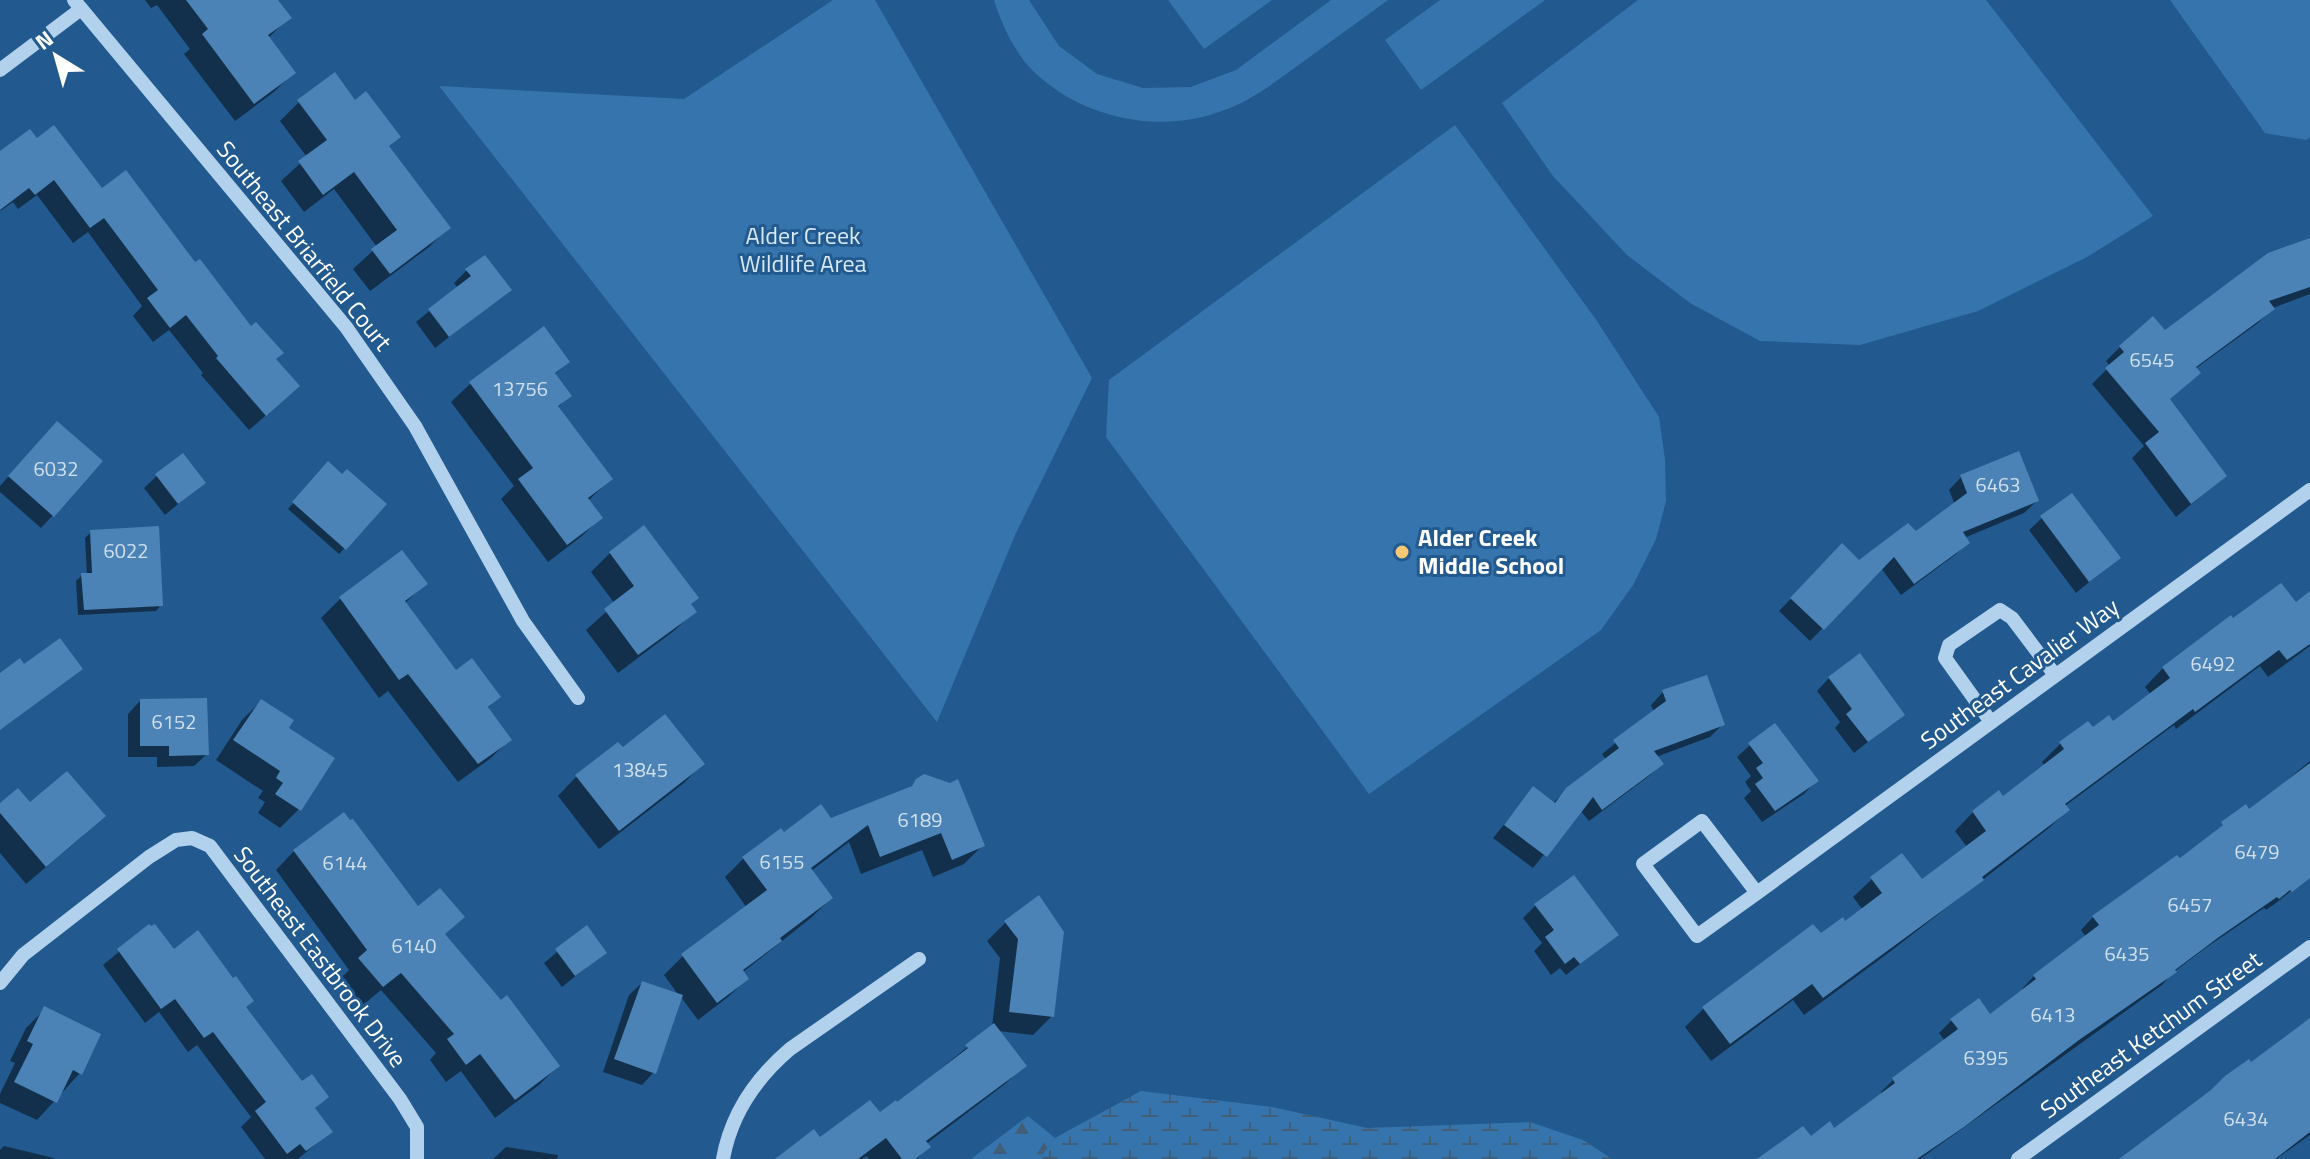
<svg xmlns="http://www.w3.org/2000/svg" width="2310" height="1159" viewBox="0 0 2310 1159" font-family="'Titillium Web',sans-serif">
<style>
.forest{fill:url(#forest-firs)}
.wetland{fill:url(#wetland-marsh)}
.green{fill:#3674ad}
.shadow{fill:#0007}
.building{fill:#4b83b6}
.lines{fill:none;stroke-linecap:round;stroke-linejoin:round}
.minor{stroke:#b2d1ec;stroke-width:14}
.poi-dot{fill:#f8c874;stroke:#225a8f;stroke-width:3}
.labels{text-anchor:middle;stroke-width:6;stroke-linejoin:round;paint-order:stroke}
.number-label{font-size:20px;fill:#d2e0ed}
.park-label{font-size:24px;fill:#d7e9f9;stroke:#225a8f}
.street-label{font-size:24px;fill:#fff;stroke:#225a8f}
.poi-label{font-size:24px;font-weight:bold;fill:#fff;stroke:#225a8f;text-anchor:start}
</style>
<defs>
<pattern id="forest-firs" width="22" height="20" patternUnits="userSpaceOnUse" patternTransform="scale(2)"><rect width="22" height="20" fill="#3674ad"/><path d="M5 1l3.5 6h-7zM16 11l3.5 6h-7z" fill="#425e78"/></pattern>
<pattern id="wetland-marsh" width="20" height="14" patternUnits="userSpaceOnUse" patternTransform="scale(2)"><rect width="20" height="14" fill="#3674ad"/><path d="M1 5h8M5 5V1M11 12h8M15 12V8" fill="none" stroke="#425e78"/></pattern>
</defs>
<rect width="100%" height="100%" fill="#225a8f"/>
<polygon class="forest" points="1028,1116 1055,1138 1039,1159 971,1159"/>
<polygon class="wetland" points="1141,1091 1272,1107 1367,1128 1530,1122 1583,1140 1612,1159 1039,1159 1055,1138"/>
<g class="green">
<polygon points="833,0 875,0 1092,378 1016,533 937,722 439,86 684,99"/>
<path d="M994 0H1029L1059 46 1097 74 1143 88 1191 87 1236 70 1331 0H1388C1359 21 1329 43 1300 64 1275 82 1251 101 1222 111 1158 135 1080 118 1031 69 1014 51 1001 23 994 0Z"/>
<polygon points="1168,0 1272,0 1204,49"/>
<polygon points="1440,0 1545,0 1421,90 1385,40"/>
<polygon points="1638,0 1986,0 2153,216 2087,257 1978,311 1860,345 1760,341 1690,303 1627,255 1553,176 1502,103"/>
<polygon points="2170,0 2310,0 2310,137 2306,140 2265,133"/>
<polygon points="1455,125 1597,321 1659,417 1665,460 1666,501 1656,539 1633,585 1601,630 1369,794 1106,437 1109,380"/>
</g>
<g class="shadow">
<polygon points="145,0 276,0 289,18 268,38 293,73 274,92 235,121 184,54 190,49 157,5 151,8"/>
<polygon points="299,102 355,102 398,137 388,147 448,228 429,247 370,291 353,269 377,247 334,189 304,212 281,181 307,157 280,121"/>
<polygon points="36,141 195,265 274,360 281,402 249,430 201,375 203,373 169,330 153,342 133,316 142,306 88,232 73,243 37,195 18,209 13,202 0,211 0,153"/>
<polygon points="2310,240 2310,294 2273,308 2258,323 2195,369 2198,373 2168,400 2225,476 2176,517 2132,458 2144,446 2092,384 2110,366 2106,361 2120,347 2165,333"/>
<polygon points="467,270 509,290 435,348 416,322 458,288 454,283"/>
<polygon points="543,329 568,362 554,375 569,396 557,408 610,479 588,501 600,518 582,536 548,562 501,499 514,486 451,402 470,384"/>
<polygon points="45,436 53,515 41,528 0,492 0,486"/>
<polygon points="322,470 342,477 384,504 339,554 288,509"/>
<polygon points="157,476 203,483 165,515 144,488"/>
<polygon points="1961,477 2037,501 2024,513 1964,538 1968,542 1955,555 1901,595 1881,568 1810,641 1779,611 1842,546 1859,562 1916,534 1955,505 1949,490"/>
<polygon points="2042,518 2118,558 2076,593 2029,530"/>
<polygon points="91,532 161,605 156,611 78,615 76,581 82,575 87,575 85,538"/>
<polygon points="402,553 425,584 404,604 456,672 499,697 487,709 509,740 491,758 458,782 388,691 379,698 321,618 340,599"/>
<polygon points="610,553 694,612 675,630 618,673 586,630 615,604 591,572"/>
<polygon points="2310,594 2310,646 2268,677 2260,666 2176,729 2174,725 2065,806 2068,810 2049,828 1891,951 1804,1015 1793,1000 1711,1061 1685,1027 1703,1009 1813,926 1820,936 1845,923 1863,910 1853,897 1872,879 1921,882 1967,847 1955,831 1973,812 1998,793 2002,798 2045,766 2042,762 2060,744 2088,724 2092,730 2113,724 2151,695 2145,687 2163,668 2232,621 2295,605"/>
<polygon points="1829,678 1903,714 1854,753 1835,728 1840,722 1817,691"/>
<polygon points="1663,692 1722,725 1710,737 1656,757 1662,764 1649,776 1589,821 1580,810 1533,868 1493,838 1533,789 1552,804 1567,789 1606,760 1602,754 1654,712 1651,705"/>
<polygon points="140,701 207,754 194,766 157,767 157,757 128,757 128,714"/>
<polygon points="261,701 286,728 299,809 280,828 258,813 265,802 258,798 263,791 216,760 242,720"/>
<polygon points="1750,745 1816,781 1804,794 1762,822 1744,798 1751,791 1745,782 1751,776 1737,757"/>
<polygon points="2310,761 2310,876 2276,903 2266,910 2264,908 2204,949 2174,972 2162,985 1920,1159 1761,1159 1834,1131 1883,1095 1881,1092 1893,1080 1945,1041 1939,1033 1952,1020 1990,1017 2024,991 2022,989 2034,976 2086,937 2081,930 2093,917 2179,861 2245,807 2249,812"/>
<polygon points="702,764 684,783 599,849 558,796 576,777"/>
<polygon points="917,781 983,845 964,864 933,877 922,850 861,874 849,842 811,871 831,898 812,917 742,973 747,979 728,997 698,1020 681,997 654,1072 642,1085 603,1072 629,995 642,983 679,996 664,975 683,956 747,908 725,877 744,858 784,834 830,821 907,790"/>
<polygon points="0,805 84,835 26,884 0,853"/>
<polygon points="294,851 418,909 558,1066 539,1085 495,1118 461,1071 446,1082 430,1060 436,1053 381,990 363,1005 341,978 349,970 276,870"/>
<polygon points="1038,898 1052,1016 1033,1035 998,1031 1024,1066 1005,1084 926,1144 928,1147 916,1159 869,1159 867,1156 862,1159 781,1159 879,1115 897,1104 992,1027 1000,958 987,941 1006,922"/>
<polygon points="1536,905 1617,935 1566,975 1560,968 1551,975 1534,951 1542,943 1523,918"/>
<polygon points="149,927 173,951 244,1008 330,1132 298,1159 265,1159 241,1127 251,1117 197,1045 188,1052 159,1012 145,1023 103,965"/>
<polygon points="586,928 604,953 562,987 544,963"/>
<polygon points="45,1009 80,1073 37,1120 0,1103 0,1094 15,1063 10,1061 26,1028"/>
<polygon points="2310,1019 2310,1135 2276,1159 2122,1159"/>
<polygon points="4,1146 54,1158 54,1159 0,1159 0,1150"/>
<polygon points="506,1147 558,1155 557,1159 493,1159"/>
</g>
<g class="building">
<polygon points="186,0 278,0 292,18 268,35 296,73 254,104 202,34 208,29"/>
<polygon points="335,72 355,100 366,91 401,137 389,146 451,228 390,274 371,249 397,230 354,172 323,195 298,161 327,140 297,100"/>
<polygon points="54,125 102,188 126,170 195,262 200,259 251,326 256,322 284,353 276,359 300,386 266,416 216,358 218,356 186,315 170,328 147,298 158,290 104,218 90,228 54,180 35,195 29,188 0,210 0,151 30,129 37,138"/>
<polygon points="2310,238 2310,287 2269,301 2275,309 2196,367 2201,373 2170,399 2227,476 2191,504 2145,443 2159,432 2105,368 2124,352 2119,346 2153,316 2165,330 2268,253"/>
<polygon points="485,255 512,290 449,337 428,309 471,276 465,269"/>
<polygon points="544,326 570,362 555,373 572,396 558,406 613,479 588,498 603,518 567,545 518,479 533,468 469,382"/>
<polygon points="57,421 103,461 54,517 8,476"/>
<polygon points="2019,451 2039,501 1963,532 1970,543 1914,584 1894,557 1824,630 1790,598 1842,543 1859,560 1908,523 1916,531 1967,493 1960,475"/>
<polygon points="183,453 206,483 178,504 155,474"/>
<polygon points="328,461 342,474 347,469 387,504 346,550 292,502"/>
<polygon points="2072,493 2121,558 2089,582 2040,516"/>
<polygon points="644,525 699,598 691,604 697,612 638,655 604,609 634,586 609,552"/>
<polygon points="159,526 163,606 84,610 81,573 92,573 90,530"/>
<polygon points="402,550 428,584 405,601 456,670 472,658 501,697 488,707 512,740 478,764 408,674 399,680 339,597"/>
<polygon points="2281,583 2296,602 2310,591 2310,644 2287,660 2279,650 2195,712 2193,709 2065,804 2070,810 1982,877 1984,880 1823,998 1812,984 1730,1044 1702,1007 1813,924 1821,933 1843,917 1845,921 1882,893 1870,877 1902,853 1922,879 1986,831 1972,811 1999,790 2003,796 2064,749 2059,742 2088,721 2093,727 2109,715 2113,721 2170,678 2162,667 2231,615 2233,618"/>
<polygon points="60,638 83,669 0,730 0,673 20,658 24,664"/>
<polygon points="1860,653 1905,715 1868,742 1846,714 1852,709 1828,677"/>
<polygon points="1707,675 1725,725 1654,751 1664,764 1602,810 1593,797 1547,857 1504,825 1533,786 1555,803 1566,788 1619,748 1613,740 1666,701 1662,690"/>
<polygon points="207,698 209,755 169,756 169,746 140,746 140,699"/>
<polygon points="261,699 294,720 289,728 335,758 301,811 275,794 283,783 276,778 280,771 233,740"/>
<polygon points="665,714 705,764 619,831 575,775 618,742 623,747"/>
<polygon points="1775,723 1819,781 1775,811 1755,784 1763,778 1756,768 1763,763 1748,743"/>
<polygon points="2310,763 2310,878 2292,892 2290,890 2279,899 2277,897 2219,937 2175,970 2177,972 2079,1040 1964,1127 1917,1159 1757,1159 1803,1126 1811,1136 1830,1121 1834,1128 1895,1083 1892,1078 1958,1029 1950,1019 1979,998 1990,1014 2036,979 2033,975 2099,925 2092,916 2177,855 2180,858 2223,825 2221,822 2246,804 2249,809"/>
<polygon points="67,771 106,816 46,867 0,813 0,803 18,788 30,802"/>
<polygon points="924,774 950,783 958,779 985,846 952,860 941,833 880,857 868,825 811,868 833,898 780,938 782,941 743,970 749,979 717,1003 681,954 767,890 742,857 781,828 784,832 821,804 831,818 912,786 916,779"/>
<polygon points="344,812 350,820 353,819 418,906 440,888 465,917 445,934 501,1000 507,995 560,1066 515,1100 480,1054 466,1065 447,1039 454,1034 401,973 383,987 358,958 367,950 293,850"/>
<polygon points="1574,875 1619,935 1580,964 1574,957 1565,964 1545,937 1554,930 1534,904"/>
<polygon points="1039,895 1064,932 1054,1017 1009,1012 1018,939 1004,921"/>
<polygon points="149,924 151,926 155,924 174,949 198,930 233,978 236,976 254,1001 246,1007 302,1081 312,1074 329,1097 315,1108 333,1132 306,1151 300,1144 287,1154 255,1111 266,1102 213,1032 204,1038 175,999 161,1009 117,949"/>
<polygon points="587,925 607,953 575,976 555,949"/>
<polygon points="642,981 683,995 656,1074 614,1059"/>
<polygon points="44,1006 101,1034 82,1075 73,1070 57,1103 14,1082 33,1044 27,1041"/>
<polygon points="2310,1018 2310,1132 2275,1159 2119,1159 2211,1090 2225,1076 2249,1059 2251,1062"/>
<polygon points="994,1023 1027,1066 926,1141 931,1147 915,1159 902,1159 886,1138 858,1159 775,1159 814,1129 820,1137 870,1100 880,1112 896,1100 897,1102 968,1048 965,1045"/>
</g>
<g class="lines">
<g class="minor">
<polyline points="74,0 346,327 415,426 523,621 578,698"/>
<polyline points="0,70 81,9"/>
<polyline points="1991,722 1945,658 1949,645 2000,610 2012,618 2055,675"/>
<polyline points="1757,893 1702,821 1643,864 1697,936 1757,893 2310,490"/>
<polyline points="0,983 23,955 149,857 176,840 192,838 210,846 400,1099 417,1127 417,1159"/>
<path d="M723 1159C731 1114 756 1078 790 1049L919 959"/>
<polyline points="2018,1159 2310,947"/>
</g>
</g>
<circle class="poi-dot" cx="1402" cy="552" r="8"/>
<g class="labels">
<g class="number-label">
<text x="2152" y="367">6545</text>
<text x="520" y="396">13756</text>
<text x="56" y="476">6032</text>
<text x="1998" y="492">6463</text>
<text x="126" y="558">6022</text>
<text x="2213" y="671">6492</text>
<text x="174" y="729">6152</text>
<text x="640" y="777">13845</text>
<text x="920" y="827">6189</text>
<text x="2257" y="859">6479</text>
<text x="782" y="869">6155</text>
<text x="345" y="870">6144</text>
<text x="2190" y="912">6457</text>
<text x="414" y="953">6140</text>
<text x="2127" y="961">6435</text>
<text x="2053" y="1022">6413</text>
<text x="1986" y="1065">6395</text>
<text x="2246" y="1126">6434</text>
</g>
<g class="park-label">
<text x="803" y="244">Alder Creek<tspan x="803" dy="28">Wildlife Area</tspan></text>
</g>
<g class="street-label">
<text transform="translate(304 246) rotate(51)" y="8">Southeast Briarfield Court</text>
<text transform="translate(2020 674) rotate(-36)" y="8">Southeast Cavalier Way</text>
<text transform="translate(320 957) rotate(53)" y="8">Southeast Eastbrook Drive</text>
<text transform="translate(2151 1035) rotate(-36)" y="8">Southeast Ketchum Street</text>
</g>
<g class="poi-label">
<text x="1418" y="546">Alder Creek<tspan x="1418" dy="28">Middle School</tspan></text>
</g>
</g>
<g transform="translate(56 56) rotate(323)" stroke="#225a8f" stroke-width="6" paint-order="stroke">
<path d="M0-6L14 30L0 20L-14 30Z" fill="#ffffff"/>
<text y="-12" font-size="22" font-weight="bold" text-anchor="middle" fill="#ffffff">N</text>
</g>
</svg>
